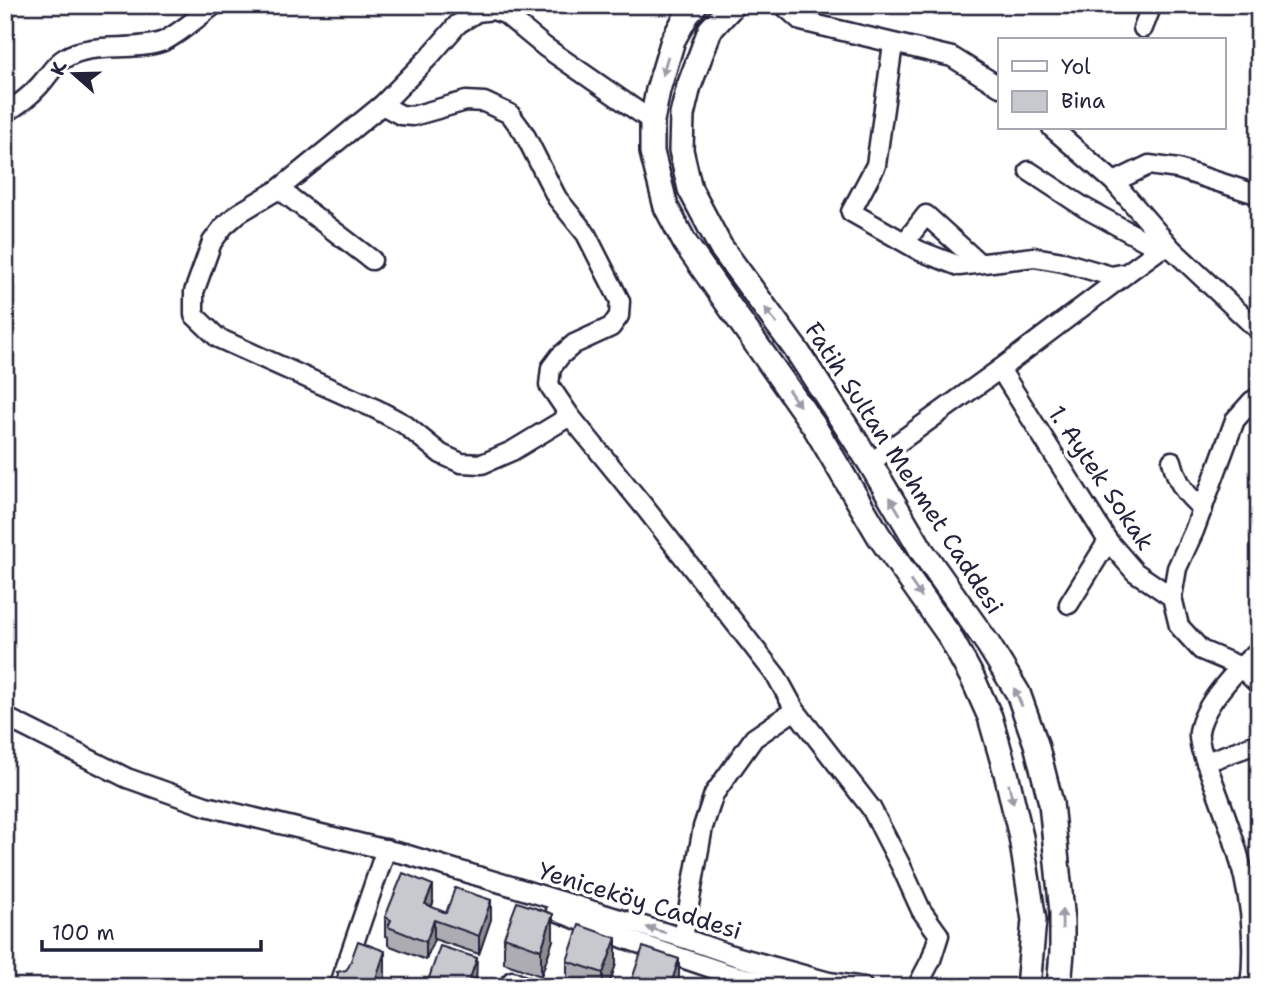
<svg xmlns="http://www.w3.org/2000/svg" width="1264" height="992" viewBox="0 0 1264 992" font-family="'Shantell Sans',sans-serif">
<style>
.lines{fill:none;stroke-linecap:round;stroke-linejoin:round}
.minor-casing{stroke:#22223b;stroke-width:23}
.major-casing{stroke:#22223b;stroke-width:28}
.minor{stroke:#fff;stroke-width:18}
.major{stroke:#fff;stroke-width:23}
.wall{fill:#acacb2;stroke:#22223b;stroke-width:2}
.shaded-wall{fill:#8c8c91;stroke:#22223b;stroke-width:2}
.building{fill:#c8c8cf;stroke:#22223b;stroke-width:2}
.oneway{fill:#9c9ca7}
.labels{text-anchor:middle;stroke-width:7;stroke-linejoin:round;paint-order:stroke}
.street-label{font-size:24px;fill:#22223b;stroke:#fff}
</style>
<rect width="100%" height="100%" fill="#fff"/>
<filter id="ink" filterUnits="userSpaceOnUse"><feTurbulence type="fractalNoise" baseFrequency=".0143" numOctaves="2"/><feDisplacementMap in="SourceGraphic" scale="14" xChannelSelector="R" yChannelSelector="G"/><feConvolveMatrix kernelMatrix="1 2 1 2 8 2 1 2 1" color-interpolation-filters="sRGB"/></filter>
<g filter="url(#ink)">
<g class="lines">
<defs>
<g id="minor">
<polyline points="783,5 801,21 952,57 1000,87"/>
<polyline points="1143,28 1152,5"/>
<polyline points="893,44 876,165 851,212 920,251 959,266 1034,257 1063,262 1111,276 1127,273 1160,249 1171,248"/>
<polyline points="382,105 401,115 413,116 466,101 484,102 510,114 524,133 557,198 586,234 620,301 619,316 611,327 574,344 560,356 551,368 549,385 570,416 646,509 777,677 795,710 871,808 901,866 921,910 939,935 931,960 917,987"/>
<path d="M5 113C17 106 30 96 39 86 48 77 54 64 65 58 93 41 130 52 161 42 174 38 202 14 214 5"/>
<polyline points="1052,128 1114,182 1171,248 1259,331"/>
<polyline points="1029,171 1085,208 1160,249"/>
<polyline points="1114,182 1149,165 1178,169 1259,195"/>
<polyline points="279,189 372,260"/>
<polyline points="905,242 926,215 979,263"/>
<polyline points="1000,369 1108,541 1135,572 1172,597 1179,626 1201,650 1239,666 1259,685"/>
<polyline points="570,416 512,451 482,464 461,463 441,454 404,424 376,409 218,338 194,315 194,292 212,242 224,226 239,213 279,189 382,105 430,56 458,24 477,12 493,10 505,14 545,47 652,121"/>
<path d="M1172 461C1178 484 1185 494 1203 509"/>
<polyline points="870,463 1000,369 1126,274"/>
<polyline points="1172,597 1177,568 1194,531 1235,420 1252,401 1259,397"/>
<polyline points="1069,604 1108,541"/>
<polyline points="5,717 127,778 206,806 408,855 683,938 735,956 829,982 863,987"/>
<polyline points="1206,762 1259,743"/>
<polyline points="556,911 623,938 729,974 786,987"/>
<polyline points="683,938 703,827 714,794 754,738 795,710"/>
<polyline points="512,981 526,987"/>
<polyline points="339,987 386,849"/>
<path d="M1250 987C1261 896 1231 831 1201 749 1200 743 1198 737 1199 732 1203 704 1238 668 1259 650"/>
</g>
<g id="major">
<polyline points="695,5 687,15 673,40 658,90 652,121 652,152 666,207 685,243 814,426 879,536 949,635 973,679 990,717 1006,773 1021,837 1034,920 1028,987"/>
<polyline points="733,5 710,30 689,86 682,115 681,150 690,189 720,246 797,351 870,463 922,551 988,644 1018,693 1036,744 1051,803 1062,912 1062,952 1059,987"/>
</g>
</defs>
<use href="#minor" class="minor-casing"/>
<use href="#major" class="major-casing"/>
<use href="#minor" class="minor"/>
<use href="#major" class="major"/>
</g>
<g class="wall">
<polygon points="433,903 431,907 446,913 491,919 479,954 434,939 426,960 388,945 388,937 385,936 385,917"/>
<polygon points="504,937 553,940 541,976 504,963"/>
<polygon points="567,961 616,964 608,987 567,987"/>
<polygon points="428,981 477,984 476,987 428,987"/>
<polygon points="631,982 679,985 679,987 631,987"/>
</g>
<g class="shaded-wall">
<polygon points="433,885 433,903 425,923 425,904"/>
<polygon points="491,900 491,919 479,954 479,936"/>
<polygon points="553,914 553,940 541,976 541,950"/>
<polygon points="434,920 434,939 426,960 426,942"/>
<polygon points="616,938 616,964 608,987 603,987 603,973"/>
<polygon points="385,951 385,977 382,987 373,987"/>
<polygon points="477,958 476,987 467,987"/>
<polygon points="679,959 679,987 670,987"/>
</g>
<g class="building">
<polygon points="403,873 433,885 425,904 446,913 455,888 491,900 479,936 434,920 426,942 388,927 391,920 385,917"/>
<polygon points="517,902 553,914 541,950 504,937"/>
<polygon points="579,925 616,938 603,973 567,961"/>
<polygon points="358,941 385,951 373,987 334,987 338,974 337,972 346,970 349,966"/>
<polygon points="440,946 477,958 467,987 444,987 428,981"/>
<polygon points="643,947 679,959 670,987 645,987 631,982"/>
<polygon points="794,982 807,987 792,987"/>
</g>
<defs><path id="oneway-solid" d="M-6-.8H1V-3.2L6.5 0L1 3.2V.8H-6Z" transform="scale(1.75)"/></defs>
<g class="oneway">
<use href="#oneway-solid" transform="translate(665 66) rotate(106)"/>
<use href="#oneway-solid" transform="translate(771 316) rotate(-126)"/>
<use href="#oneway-solid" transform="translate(794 398) rotate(55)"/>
<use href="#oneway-solid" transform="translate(895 506) rotate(-121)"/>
<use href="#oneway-solid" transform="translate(916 589) rotate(55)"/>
<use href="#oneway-solid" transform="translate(1018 697) rotate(-114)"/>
<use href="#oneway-solid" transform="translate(1011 794) rotate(77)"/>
<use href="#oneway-solid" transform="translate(1062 919) rotate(-91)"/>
<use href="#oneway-solid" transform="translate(656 930) rotate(-164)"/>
</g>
</g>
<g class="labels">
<g class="street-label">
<text transform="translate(904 468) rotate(57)" y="8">Fatih Sultan Mehmet Caddesi</text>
<text transform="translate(1101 478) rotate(56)" y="8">1. Aytek Sokak</text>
<text transform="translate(640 901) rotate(17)" y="8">Yeniceköy Caddesi</text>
</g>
</g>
<rect width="1264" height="992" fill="none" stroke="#fff" stroke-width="28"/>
<rect x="14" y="14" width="1236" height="964" fill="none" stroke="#22223b" stroke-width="2.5" filter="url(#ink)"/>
<rect x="998" y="38" width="228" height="91" fill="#ffffff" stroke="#a7a7b1" stroke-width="2"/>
<rect x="1012" y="61" width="35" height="10" fill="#ffffff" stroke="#a7a7b1" stroke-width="2"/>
<text x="1061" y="74" font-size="21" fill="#22223b">Yol</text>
<rect x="1012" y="91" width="35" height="21" fill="#c8c8cf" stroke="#a7a7b1" stroke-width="2"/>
<text x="1061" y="108" font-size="21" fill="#22223b">Bina</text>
<g transform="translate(74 74) rotate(290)" stroke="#ffffff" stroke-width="5" paint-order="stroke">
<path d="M0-5L12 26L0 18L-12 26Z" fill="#22223b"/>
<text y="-10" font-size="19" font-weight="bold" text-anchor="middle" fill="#22223b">K</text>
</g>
<path d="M42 940v10h219v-10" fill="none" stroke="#22223b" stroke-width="3.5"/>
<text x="52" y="940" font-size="21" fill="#22223b" stroke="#ffffff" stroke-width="5" paint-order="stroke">100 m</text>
</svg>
